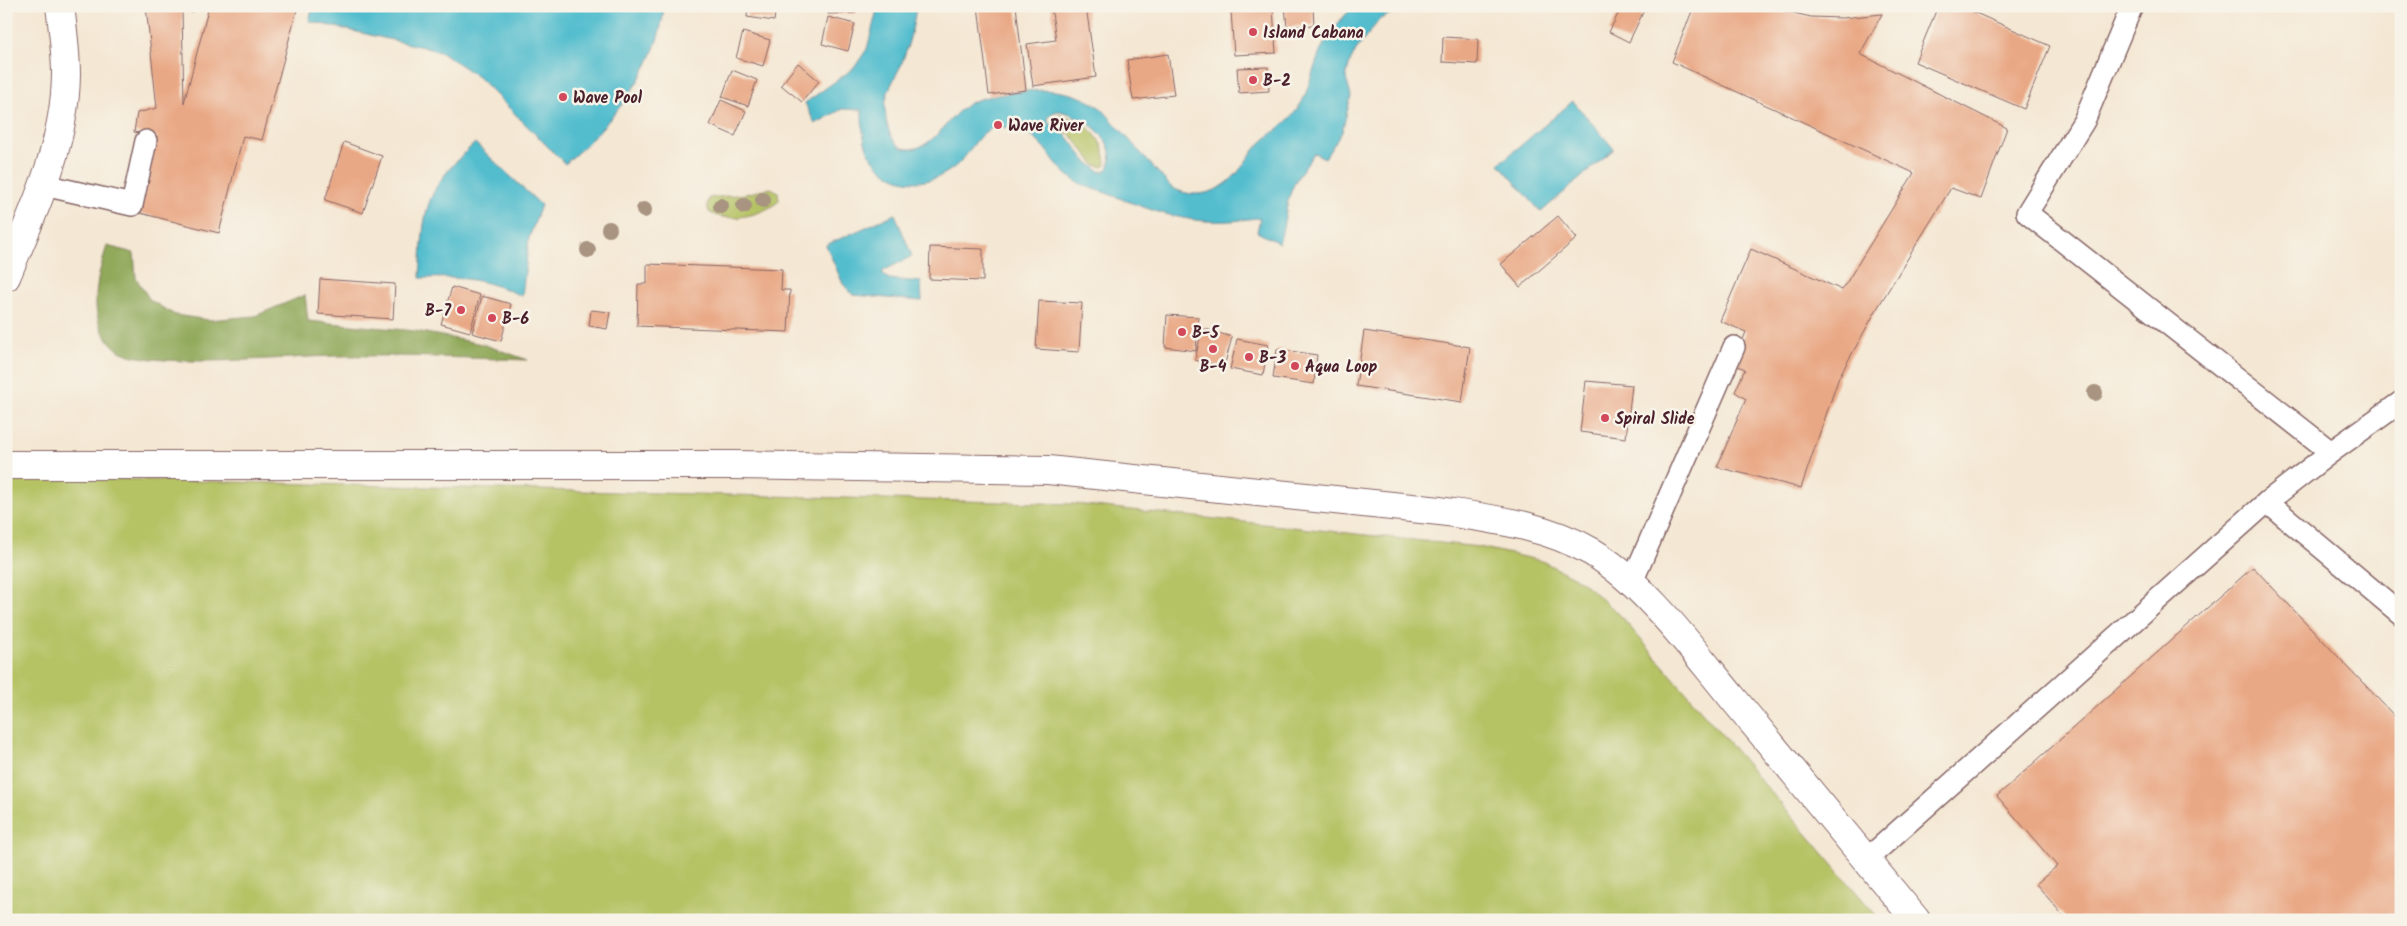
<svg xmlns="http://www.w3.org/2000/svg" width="2407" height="926" viewBox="0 0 2407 926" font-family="Kalam,sans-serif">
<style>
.green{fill:#b5c365;stroke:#807148}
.forest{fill:#90a95a;stroke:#6d6442}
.water{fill:#52bdce;stroke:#4e6e7c;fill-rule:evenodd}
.building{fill:#e9a885}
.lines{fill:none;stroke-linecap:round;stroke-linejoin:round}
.service-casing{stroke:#866566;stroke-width:24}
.minor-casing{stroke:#866566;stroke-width:30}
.service{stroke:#fff;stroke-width:21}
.minor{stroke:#fff;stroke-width:28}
.tree{fill:#a89480}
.poi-dot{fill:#d1495b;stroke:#f7f3e8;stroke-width:2}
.labels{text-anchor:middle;stroke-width:5;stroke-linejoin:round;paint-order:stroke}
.poi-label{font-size:16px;font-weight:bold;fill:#4a1f2b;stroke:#f7f3e8;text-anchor:start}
</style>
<rect width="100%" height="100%" fill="#f7f3e8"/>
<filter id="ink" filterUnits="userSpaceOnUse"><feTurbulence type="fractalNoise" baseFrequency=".02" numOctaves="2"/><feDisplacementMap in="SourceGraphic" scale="10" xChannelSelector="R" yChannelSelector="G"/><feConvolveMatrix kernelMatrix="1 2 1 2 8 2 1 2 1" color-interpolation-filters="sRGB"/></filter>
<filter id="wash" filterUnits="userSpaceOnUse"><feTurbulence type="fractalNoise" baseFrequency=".0096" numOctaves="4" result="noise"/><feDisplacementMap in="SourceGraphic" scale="20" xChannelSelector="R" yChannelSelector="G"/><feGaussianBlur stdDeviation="1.12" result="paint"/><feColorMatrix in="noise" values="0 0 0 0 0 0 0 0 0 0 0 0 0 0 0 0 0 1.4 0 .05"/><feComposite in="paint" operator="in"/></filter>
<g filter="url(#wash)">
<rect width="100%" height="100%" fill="#f4e7d3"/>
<g class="green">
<path d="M1056 115C1083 117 1105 137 1106 165L1103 167 1095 165 1071 135 1054 123 1052 117Z"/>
<path d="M771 188 778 192 779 201C763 215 727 224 709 212L707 205 709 198 745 194Z"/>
<polygon points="6,476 1075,504 1479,547 1542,561 1581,581 1619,614 1880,920 6,920"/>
</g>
<path class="forest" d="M107 246 134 253 136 278 150 300 175 315 209 320 255 316 305 295 308 321 416 331 482 344 528 360C465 358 402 355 338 356 297 356 143 371 117 349 85 322 96 280 107 246Z"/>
<g class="water">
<path d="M313 6H664C659 70 610 124 565 164L478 77 443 53 423 47 309 21Z"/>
<path d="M878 6H916C914 26 908 47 901 65 896 76 888 89 886 100 883 116 889 151 911 149 934 147 947 119 964 107 974 99 987 97 1000 95 1035 88 1071 86 1102 109L1171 187C1195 201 1221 193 1238 172 1244 165 1248 157 1254 150 1270 132 1289 125 1302 102 1308 90 1311 76 1316 63 1323 40 1337 23 1354 6H1408L1380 19 1356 50 1350 62 1346 78 1351 96 1342 132 1325 158 1314 153C1307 164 1297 176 1292 189 1285 206 1285 225 1279 243L1257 232 1260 218C1249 218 1240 221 1230 221 1186 224 1149 210 1109 194 1099 190 1087 188 1077 182 1048 165 1045 128 1000 127 981 127 973 148 962 160 942 181 912 190 887 173 864 157 862 135 862 110L842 109 815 124 805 103 854 68 867 49ZM1058 111C1082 114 1121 140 1108 169L1101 172 1085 160 1068 137 1048 122V117L1052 113Z"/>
<polygon points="1573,101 1614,149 1541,212 1499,164"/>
<path d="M475 143 541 205 529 238 522 296C481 278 464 277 420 278 424 209 422 192 475 143Z"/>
<polygon points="895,214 912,256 883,271 883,275 889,279 921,282 922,301 853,295 843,284 826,245"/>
</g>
<g id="blocks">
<g class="building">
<polygon points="146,6 194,6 193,12 182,11 184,103 209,6 298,6 262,140 243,136 219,233 140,213 157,136 134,132 137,113 157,108"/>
<polygon points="748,6 776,6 774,21 747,17"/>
<polygon points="828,6 855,6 856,13 828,14"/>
<polygon points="978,6 1016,6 1026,90 989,95"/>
<polygon points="1051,6 1086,6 1096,77 1033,86 1027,44 1056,40"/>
<polygon points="1285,6 1313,6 1314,25 1287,27"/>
<polygon points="1622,6 1646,6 1629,42 1609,32"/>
<polygon points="1694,6 1764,6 1811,17 1842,18 1882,14 1860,54 2007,128 1981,199 1951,188 1878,307 1839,377 1801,488 1717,467 1746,399 1735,392 1745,369 1733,364 1746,332 1720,321 1751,249 1842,290 1914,173 1672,62"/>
<polygon points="1938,6 1960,6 2050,46 2024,109 1915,62"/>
<polygon points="1273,8 1276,53 1234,55 1231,11"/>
<polygon points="828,17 855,24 848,51 822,44"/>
<polygon points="743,32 770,40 763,66 736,58"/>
<polygon points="1443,37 1478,39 1477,64 1442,62"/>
<polygon points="1168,54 1174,95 1133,100 1127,60"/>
<polygon points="798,63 819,81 802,102 781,85"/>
<polygon points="1268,67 1269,91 1239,93 1237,68"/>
<polygon points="732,70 757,80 748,106 722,97"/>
<polygon points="721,100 746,111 735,136 710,125"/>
<polygon points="344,142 382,156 363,213 325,200"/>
<polygon points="1558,216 1577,238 1520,287 1501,264"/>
<polygon points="930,247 983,249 983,281 929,279"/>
<polygon points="647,264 782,269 781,290 790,290 788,332 637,326 638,284 647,284"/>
<polygon points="320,279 395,284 393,319 318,314"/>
<polygon points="452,287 480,295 470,332 441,324"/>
<polygon points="482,296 511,304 501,341 472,333"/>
<polygon points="1039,301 1082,303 1079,352 1036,349"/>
<polygon points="591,310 610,312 607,329 589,326"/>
<polygon points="1167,315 1198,317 1196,351 1165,347"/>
<polygon points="1202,328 1232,337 1224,367 1195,360"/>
<polygon points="1364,331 1470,347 1462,402 1356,386"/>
<polygon points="1237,339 1268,345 1263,375 1230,369"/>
<polygon points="1277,349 1317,355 1314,384 1273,378"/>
<polygon points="1586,381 1632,385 1626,438 1580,432"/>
<polygon points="2253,567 2401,723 2401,920 2067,920 2036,884 2057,866 1997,796"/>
</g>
</g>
</g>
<g filter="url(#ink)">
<use href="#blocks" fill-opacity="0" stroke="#866566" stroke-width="1"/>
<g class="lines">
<defs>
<g id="service">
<polyline points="44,185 132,205 146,141"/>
<polyline points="2331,452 2401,402"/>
<polyline points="2267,502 2401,614"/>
<polyline points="1632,582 1734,347"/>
<polyline points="1866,860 2267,502 2331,452 2027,213 2084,121 2132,6"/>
</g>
<g id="minor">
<path d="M6 277C33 212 65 147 66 75 66 52 63 29 60 6"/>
<path d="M6 465H732L1048 470 1440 511C1492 519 1546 525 1592 552 1643 582 1693 650 1731 696 1793 770 1854 845 1916 920"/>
</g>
</defs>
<use href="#service" class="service-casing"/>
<use href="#minor" class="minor-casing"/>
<use href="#service" class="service"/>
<use href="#minor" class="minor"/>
</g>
<g class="tree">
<circle cx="763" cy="200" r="8"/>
<circle cx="721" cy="206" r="8"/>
<circle cx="744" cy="206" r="8"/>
<circle cx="644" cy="210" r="8"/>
<circle cx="609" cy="229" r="8"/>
<circle cx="588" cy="250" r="8"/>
<circle cx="2095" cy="393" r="8"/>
</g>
</g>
<g class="poi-dot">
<circle cx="1253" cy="32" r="5"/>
<circle cx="1253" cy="80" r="5"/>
<circle cx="563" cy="97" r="5"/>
<circle cx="998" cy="125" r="5"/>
<circle cx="461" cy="310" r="5"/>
<circle cx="492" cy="318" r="5"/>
<circle cx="1182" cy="332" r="5"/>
<circle cx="1213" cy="349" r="5"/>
<circle cx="1249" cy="357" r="5"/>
<circle cx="1295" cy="366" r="5"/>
<circle cx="1605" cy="418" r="5"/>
</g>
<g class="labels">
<g class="poi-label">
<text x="1263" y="38">Island Cabana</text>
<text x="1263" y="86">B-2</text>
<text x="573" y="103">Wave Pool</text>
<text x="1008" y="131">Wave River</text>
<text x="451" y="316" text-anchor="end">B-7</text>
<text x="502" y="324">B-6</text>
<text x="1192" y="338">B-5</text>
<text x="1259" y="363">B-3</text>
<text x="1213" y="372" text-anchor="middle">B-4</text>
<text x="1305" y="372">Aqua Loop</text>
<text x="1615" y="424">Spiral Slide</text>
</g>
</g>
<rect width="2407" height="926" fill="none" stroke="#f7f3e8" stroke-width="25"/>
</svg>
